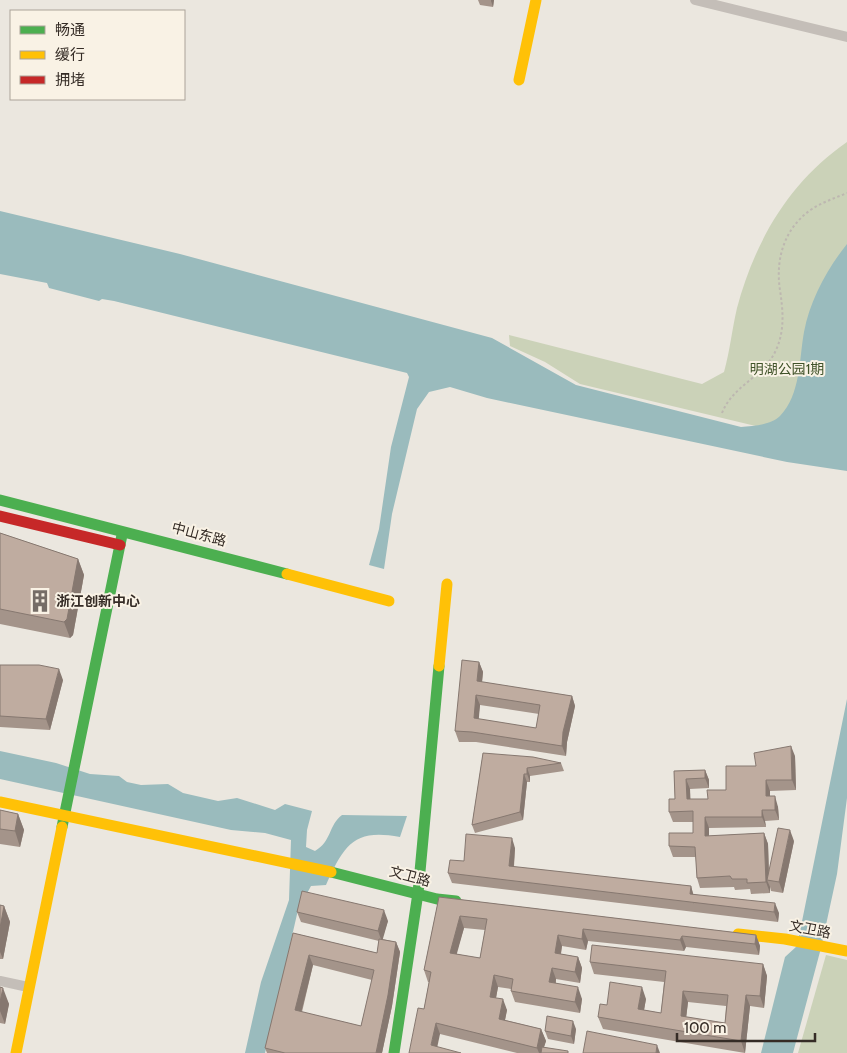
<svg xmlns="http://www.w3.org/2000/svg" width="847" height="1053" viewBox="0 0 847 1053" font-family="Cabin,'Noto Sans SC',sans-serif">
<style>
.green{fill:#cbd2b8}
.water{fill:#9abbbd}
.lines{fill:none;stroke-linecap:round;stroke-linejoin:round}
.path{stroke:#bdb7b0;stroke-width:2;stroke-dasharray:2.5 2.5;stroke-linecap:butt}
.street{stroke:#c4beb8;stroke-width:10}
.fast{stroke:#4caf50;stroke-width:11}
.slow{stroke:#ffc107;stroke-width:11}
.jam{stroke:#c62828;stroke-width:11}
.wall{fill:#a4948a;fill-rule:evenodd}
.shaded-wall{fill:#867870}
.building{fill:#bfaca0;stroke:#867870;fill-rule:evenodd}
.labels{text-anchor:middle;stroke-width:4;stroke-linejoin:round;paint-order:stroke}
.park-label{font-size:14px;fill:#41532a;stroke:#f9f2e5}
.street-label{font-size:14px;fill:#352c26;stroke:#f9f2e5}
.poi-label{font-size:14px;font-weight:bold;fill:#352c26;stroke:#f9f2e5;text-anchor:start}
</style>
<rect width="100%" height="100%" fill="#ebe7df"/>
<g class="green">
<path d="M847 142V448L580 384 545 362 510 346 509 335 702 384 724 372C730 351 732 329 737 308 755 241 789 182 847 142Z"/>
<polygon points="826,955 847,960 847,1053 798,1053"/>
</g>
<g class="water">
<path d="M0 211 180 254 492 338 576 385 741 427C753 426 771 425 780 416 801 394 799 359 804 332 810 300 827 269 847 244V471L787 462 487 398 450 387 429 392 417 409 392 514 384 569 369 565 379 529 391 447 409 377 407 373 114 301 102 299 99 301 49 288 47 283 0 274Z"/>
<polygon points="847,699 847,798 837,874 821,948 793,1053 761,1053 785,957 797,946"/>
<path d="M0 751 56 763 90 774 119 776 127 782 141 785 168 784 183 793 218 801 237 798 275 810 285 804 312 811 307 830 306 847 315 851C332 841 328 826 342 815L407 816 400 837C354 828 344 845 326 885L311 886 298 910 265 1053H245L261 982 289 900 291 840 265 833 231 830 0 779Z"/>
</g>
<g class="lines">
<path class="path" d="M722 413C733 385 764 377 776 350 785 330 783 311 780 290 775 258 785 227 812 209 823 202 835 198 847 193"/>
<g class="street">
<polyline points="695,0 847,37"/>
<polyline points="0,981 28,987"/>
</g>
<g class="fast">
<polyline points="0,500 287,574"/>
<polyline points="62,827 122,535"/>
<polyline points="331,872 437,899 456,901"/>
<polyline points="394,1053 418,893 439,666"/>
</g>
<g class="slow">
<polyline points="519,80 536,0"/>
<polyline points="287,574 389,601"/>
<polyline points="439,666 447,584"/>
<polyline points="0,802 331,872"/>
<polyline points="738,934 785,939 847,951"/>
<polyline points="16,1053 62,827"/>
</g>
<polyline class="jam" points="0,516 120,545"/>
</g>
<g class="wall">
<polygon points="478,0 494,0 493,7 480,5"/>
<polygon points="0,533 78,559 84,575 73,635 70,638 0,624"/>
<path d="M479 662 483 672 482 682 572 696 575 706 567 742 566 756 476 742H459L455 731ZM480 705 539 714 536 728 478 719Z"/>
<polygon points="0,665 63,680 50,730 0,727"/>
<polygon points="483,753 561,763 564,771 530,776 530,782 527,782 523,820 475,833 472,825"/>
<polygon points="795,756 796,790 770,791 770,796 778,807 779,820 765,821 766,827 709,828 709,836 764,833 768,844 769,871 794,841 783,893 771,891 770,887 770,893 751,894 750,889 735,890 734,887 700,888 697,878 696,857 673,857 669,846 693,833 693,822 673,822 669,812 675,799 674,771 705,770 709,780 709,788 690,789 690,799 708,799 726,790 756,766"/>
<polygon points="0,810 18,814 24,830 20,847 0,844"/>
<polygon points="515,848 514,867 691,886 693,894 779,913 778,922 452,883 448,873 464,861"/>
<path d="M439 897 756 935 760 946 759 955 686 947 684 951 588 941 586 950 562 946 561 954 578 957 582 968 580 983 556 979V983L582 999 580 1013 515 1002 511 991V989L498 987 496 998 507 1010 505 1020 541 1029 546 1041 544 1047 568 1053H517L440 1034 409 1053 424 1009 429 982H428L424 970ZM464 928 485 930 480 958 456 954Z"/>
<polygon points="0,905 4,906 10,922 3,959 0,959"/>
<path d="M297 912 388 921 382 939 396 942 400 952 392 1006 382 1053H267L265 1048 293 933 377 953 379 941 301 922ZM313 965 372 980 361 1026 302 1012Z"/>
<path d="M590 962 763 964 767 976 764 1008 750 1006 745 1053 603 1029 598 1017 607 1005 646 999 644 1010 661 1013 664 982 594 974ZM688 1002 726 1006 725 1023 686 1017Z"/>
<polygon points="0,987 9,1004 5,1024 0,1023"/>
<polygon points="576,1029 574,1044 548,1039 545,1031"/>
</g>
<g class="shaded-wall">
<polygon points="491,0 494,0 493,7 491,1"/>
<polygon points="78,559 84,575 73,635 70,638 64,622"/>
<polygon points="479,662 483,672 481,691 477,681"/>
<polygon points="59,669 63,680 50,730 46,719"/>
<polygon points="476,695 480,705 478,728 474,718"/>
<polygon points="572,696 575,706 567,742 566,756 562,746 563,732"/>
<polygon points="791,746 795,756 796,790 792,780"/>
<polygon points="527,768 530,776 530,782 527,774"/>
<polygon points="705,770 709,780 709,788 705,778"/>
<polygon points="524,774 527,782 523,820 520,812"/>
<polygon points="686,779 690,789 691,810 687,799"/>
<polygon points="766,780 770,791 770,807 766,796"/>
<polygon points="775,796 778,807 779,820 775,810"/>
<polygon points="762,810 765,821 766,827 762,817"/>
<polygon points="18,814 24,830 20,847 15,831"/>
<polygon points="705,817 709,828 709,846 705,836"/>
<polygon points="790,830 794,841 783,893 779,882"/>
<polygon points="764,833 768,844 769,880 767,880 770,887 770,893 766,882"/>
<polygon points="512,838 515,848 513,876 509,866"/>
<polygon points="691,886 694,897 694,904 690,894"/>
<polygon points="775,903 779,913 778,922 774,912"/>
<polygon points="4,906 10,922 3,959 0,952 0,928"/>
<polygon points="384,910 388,921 382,942 378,931"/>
<polygon points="460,916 464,928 454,964 450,953"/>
<polygon points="583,929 588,941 586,950 582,939"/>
<polygon points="558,935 562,946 559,964 555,953"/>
<polygon points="756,935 760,946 759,955 755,944"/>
<polygon points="682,936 686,947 684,951 680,940"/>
<polygon points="396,942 400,952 392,1006 382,1053 376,1053"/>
<polygon points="309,955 313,965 299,1021 295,1010"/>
<polygon points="578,957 582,968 580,983 575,972"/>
<polygon points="763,964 767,976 764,1008 760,996"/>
<polygon points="552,968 556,979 554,994 549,982"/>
<polygon points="494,975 498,987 494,1008 490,997"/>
<polygon points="578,987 582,999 580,1013 575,1002"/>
<polygon points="642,987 646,999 642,1021 638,1009"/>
<polygon points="3,988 9,1004 5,1024 0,1011 0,1002"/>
<polygon points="683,991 688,1002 685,1028 681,1016"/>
<polygon points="746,995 750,1006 745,1053 741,1041"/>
<polygon points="503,999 507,1010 503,1030 499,1019"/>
<polygon points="573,1021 576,1029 574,1044 571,1036"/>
<polygon points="436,1023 440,1034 436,1053 431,1045"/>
<polygon points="541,1029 546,1041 542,1053 539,1053 537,1048"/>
<polygon points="657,1045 660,1053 656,1053"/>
</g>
<g class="building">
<polygon points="0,533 78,559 67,619 64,622 0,609"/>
<path d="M462 660 479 662 477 681 572 696 563 732 562 746 472 732 455 731ZM476 695 540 705 536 728 474 718Z"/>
<polygon points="0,665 39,665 59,669 46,719 0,716"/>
<polygon points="791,746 792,780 766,780 766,796 775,796 775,810 762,810 762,817 705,817 705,836 764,833 766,882 747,883 747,879 732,879 730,876 697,878 695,847 669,846 669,833 693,833 693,811 669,812 669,799 675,799 674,771 705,770 705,778 686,779 687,799 708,799 707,790 726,790 726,766 756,766 754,753"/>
<polygon points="483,753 533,757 561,763 527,768 527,774 524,774 520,812 472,825"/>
<polygon points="0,810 18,814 15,831 0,829"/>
<polygon points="778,828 790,830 779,882 767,880"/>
<polygon points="466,834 512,838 509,866 691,886 690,894 775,903 774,912 448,873 450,860 464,861"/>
<polygon points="302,891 384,910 378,931 297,912"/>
<path d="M439 897 756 935 755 944 682 936 680 940 583 929 582 939 558 935 555 953 578 957 575 972 552 968 549 982 578 987 575 1002 511 991 513 979 494 975 490 997 503 999 499 1019 541 1029 537 1048 436 1023 431 1045 461 1053H409L418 1008 424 1009 431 972 424 970ZM460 916 487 919 480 958 450 953Z"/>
<polygon points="0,905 4,906 0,928"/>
<path d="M293 933 377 953 379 939 396 942 388 995 376 1053H285L265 1048ZM309 955 374 970 361 1026 295 1010Z"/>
<path d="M592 945 763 964 760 996 746 995 741 1041 598 1017 600 1004 607 1005 610 982 642 987 638 1009 661 1013 666 971 590 962ZM683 991 728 995 725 1023 681 1016Z"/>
<polygon points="0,987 3,988 0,1002"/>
<polygon points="547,1016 573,1021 571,1036 545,1031"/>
<polygon points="587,1031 657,1045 656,1053 583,1053"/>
<polygon points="542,1047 568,1051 568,1053 541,1053"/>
</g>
<defs>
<symbol id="building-bare" viewBox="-9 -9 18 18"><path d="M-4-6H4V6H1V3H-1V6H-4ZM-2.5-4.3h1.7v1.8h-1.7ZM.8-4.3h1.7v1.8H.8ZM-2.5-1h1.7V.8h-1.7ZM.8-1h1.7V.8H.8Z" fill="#756d67" stroke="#f9f2e5" stroke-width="2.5" paint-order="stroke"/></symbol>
</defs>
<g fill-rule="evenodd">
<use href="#building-bare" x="24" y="585" width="32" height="32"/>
</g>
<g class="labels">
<g class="park-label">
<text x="787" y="374">明湖公园1期</text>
</g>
<g class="street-label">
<text transform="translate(199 534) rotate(15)" y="5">中山东路</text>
<text transform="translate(410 876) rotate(15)" y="5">文卫路</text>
<text transform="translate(810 929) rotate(11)" y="5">文卫路</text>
</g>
<g class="poi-label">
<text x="56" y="606">浙江创新中心</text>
</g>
</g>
<rect x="10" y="10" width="175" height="90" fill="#f9f2e5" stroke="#aba399"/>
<rect x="20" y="26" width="25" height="8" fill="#4caf50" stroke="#aba399"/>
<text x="55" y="35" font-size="15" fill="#352c26">畅通</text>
<rect x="20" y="51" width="25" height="8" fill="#ffc107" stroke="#aba399"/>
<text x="55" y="60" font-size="15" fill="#352c26">缓行</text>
<rect x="20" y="76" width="25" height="8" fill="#c62828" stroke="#aba399"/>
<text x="55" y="85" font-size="15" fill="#352c26">拥堵</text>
<path d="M677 1033v8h138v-8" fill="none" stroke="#352c26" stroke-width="2.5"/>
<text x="684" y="1033" font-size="15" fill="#352c26" stroke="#f9f2e5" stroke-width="4" paint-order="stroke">100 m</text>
</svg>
